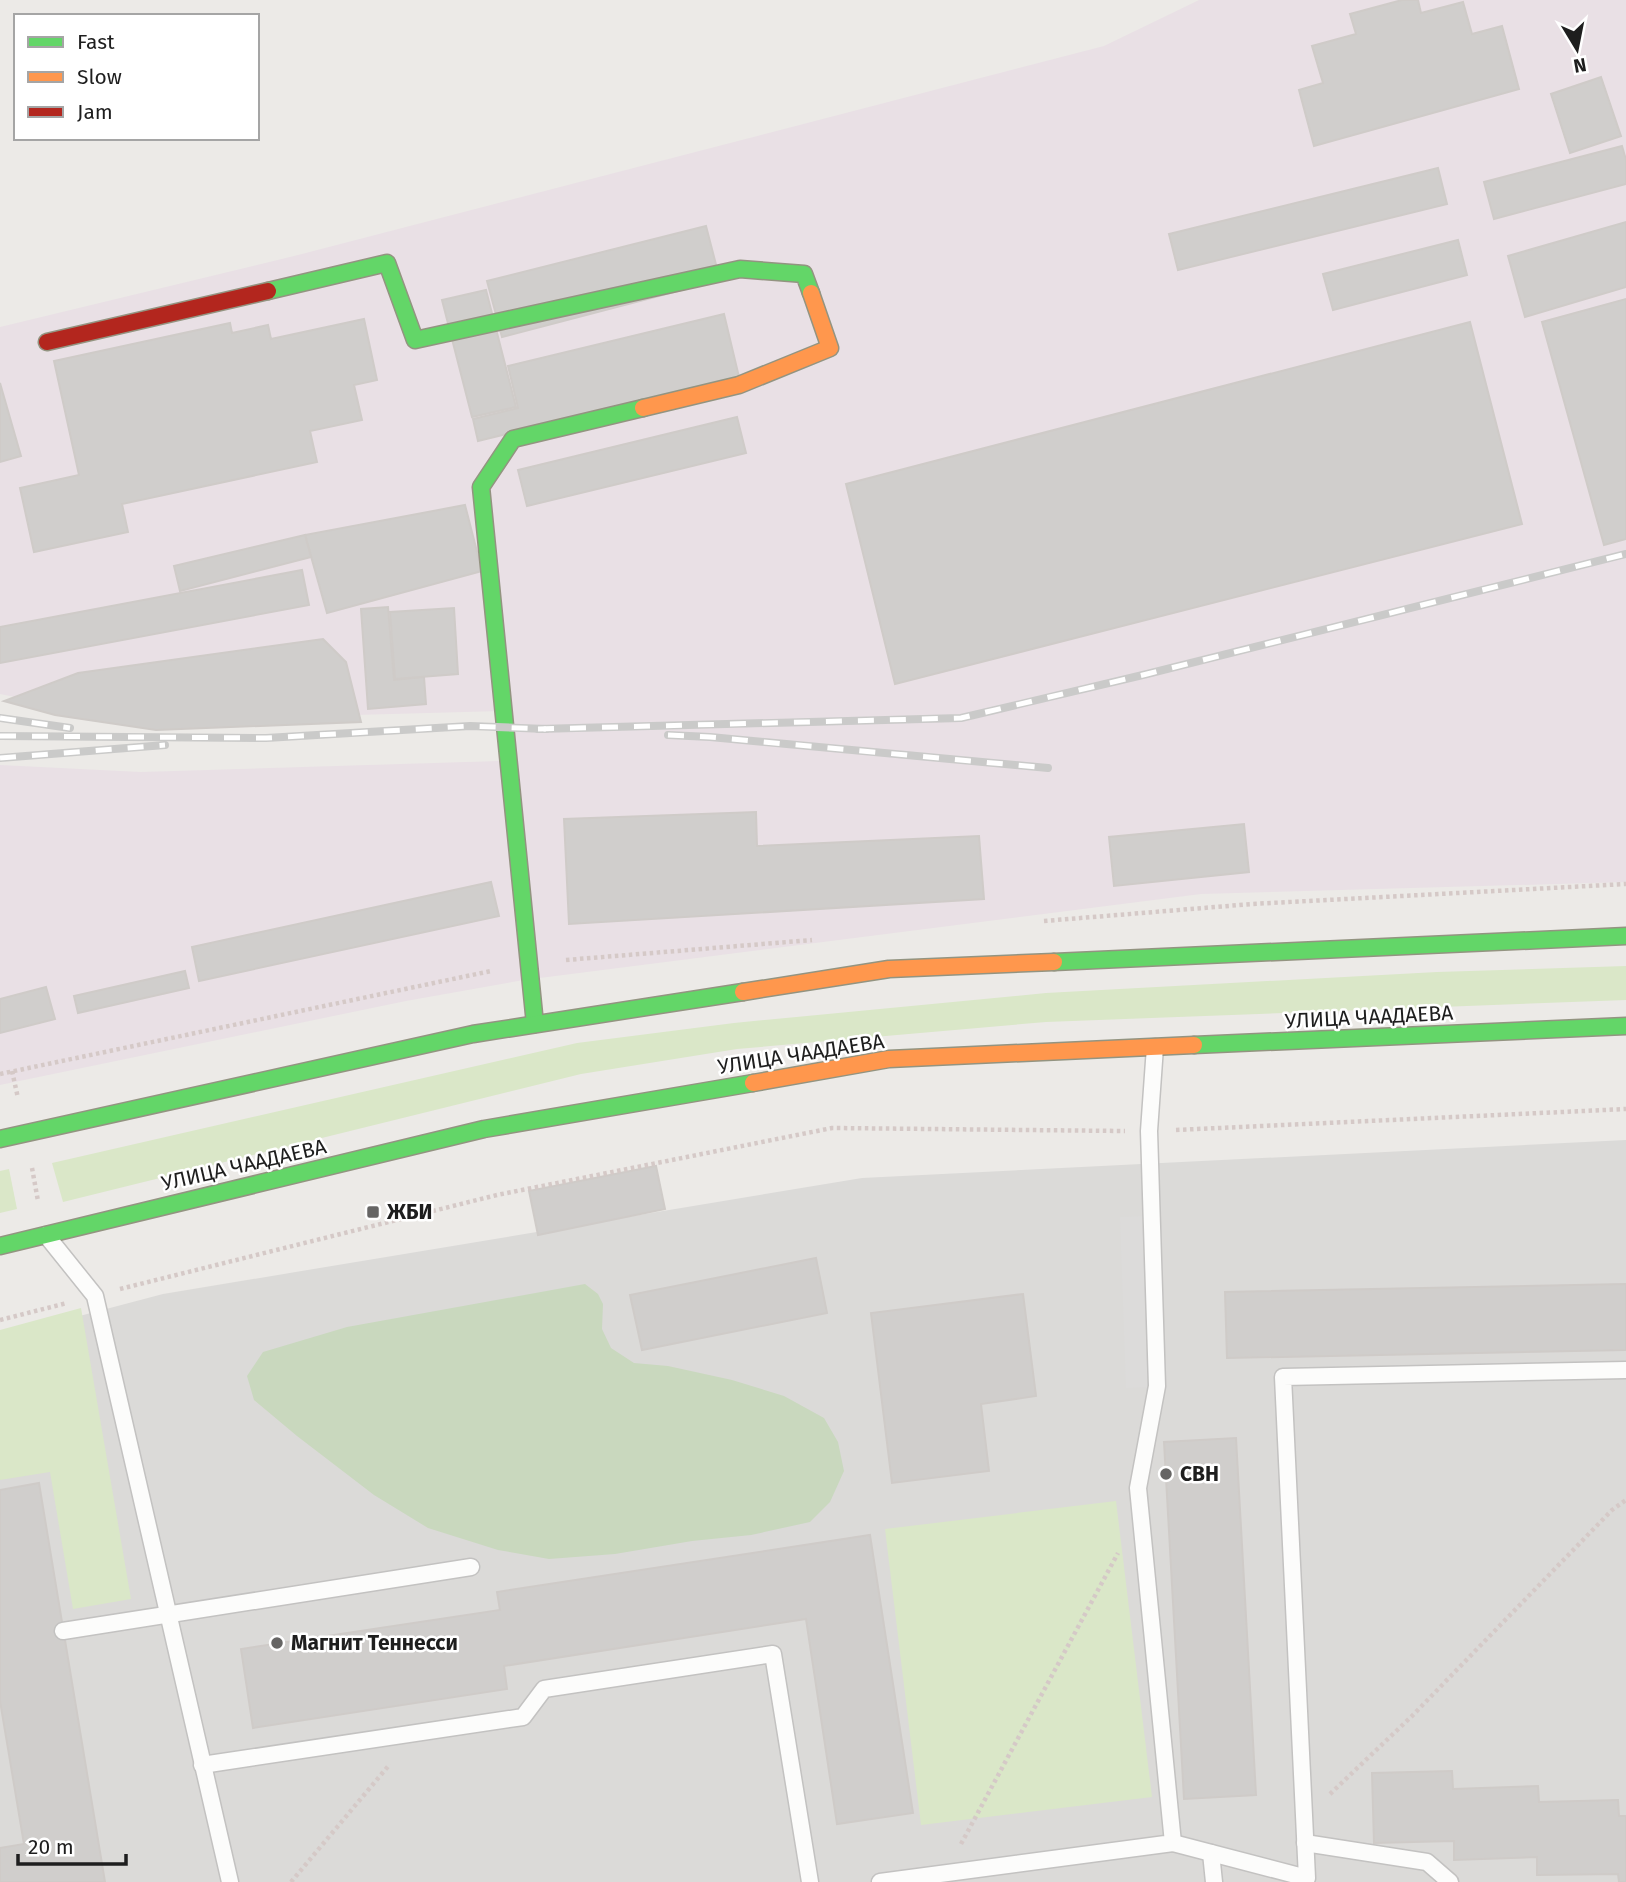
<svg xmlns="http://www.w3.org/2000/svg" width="1626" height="1882" viewBox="0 0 1626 1882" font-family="'Fira Sans',sans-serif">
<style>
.residential{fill:#dbdad8}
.industrial{fill:#e9e0e5}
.grass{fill:#dae7c8}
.forest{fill:#c9d8be}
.parking{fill:#dcdbda}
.building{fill:#d0cecc;stroke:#cfcbc8;stroke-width:2}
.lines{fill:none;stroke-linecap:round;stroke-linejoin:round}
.lane-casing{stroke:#c3c2c1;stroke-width:19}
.fast-casing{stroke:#939481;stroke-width:19}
.slow-casing{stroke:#939481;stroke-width:19}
.jam-casing{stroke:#939481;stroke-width:19}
.path{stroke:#d5c9c7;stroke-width:4.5;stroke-dasharray:3.5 3.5;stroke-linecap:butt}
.lane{stroke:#fcfcfb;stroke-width:16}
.fast{stroke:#63d668;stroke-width:16}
.slow{stroke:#ff974d;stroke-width:16}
.jam{stroke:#b3261e;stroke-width:16}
.rail-casing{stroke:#cacac9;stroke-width:8}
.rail{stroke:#fff;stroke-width:5;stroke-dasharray:16;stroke-linecap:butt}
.poi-dot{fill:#666564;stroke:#fff;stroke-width:2.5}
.labels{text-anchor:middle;stroke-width:5;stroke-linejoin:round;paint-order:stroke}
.street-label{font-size:21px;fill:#1e1e1e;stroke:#fff}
.poi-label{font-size:21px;font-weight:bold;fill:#1e1e1e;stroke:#fff;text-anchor:start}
</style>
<rect width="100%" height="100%" fill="#eceae7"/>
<polygon class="residential" points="1626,1140 1626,1882 0,1882 0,1337 163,1294 862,1178"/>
<polygon class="industrial" points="1199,0 1626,0 1626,882 1201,894 524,980 406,1001 0,1085 0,765 141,772 499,761 502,711 135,721 0,694 0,327 298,255 1104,46"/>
<g class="grass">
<polygon points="1626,966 1626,1000 1046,1022 737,1049 581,1074 63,1202 52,1163 577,1043 734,1023 1046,993 1437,972"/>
<polygon points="9,1169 17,1209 0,1213 0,1171"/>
<polygon points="81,1308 131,1599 73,1609 50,1472 0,1480 0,1330"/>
<polygon points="1116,1501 1152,1797 921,1825 885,1529"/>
</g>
<polygon class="forest" points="585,1284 598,1294 603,1304 602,1329 611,1348 634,1363 668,1366 732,1380 784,1396 824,1418 838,1442 844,1471 830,1502 810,1522 751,1535 692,1541 615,1554 549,1559 498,1550 428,1528 374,1495 297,1436 254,1400 247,1376 263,1352 347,1327"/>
<polygon class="parking" points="1145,1216 1151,1387 1126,1388 1120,1217"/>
<g class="building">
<polygon points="1402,0 1418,0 1421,13 1463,2 1472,34 1502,26 1519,89 1314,146 1299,90 1323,83 1312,46 1356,34 1350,14"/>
<polygon points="1601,77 1621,136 1570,153 1551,94"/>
<polygon points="1622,146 1626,160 1626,184 1494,219 1484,182"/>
<polygon points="1438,168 1447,204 1178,270 1169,234"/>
<polygon points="1626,222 1626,287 1525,317 1508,256"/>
<polygon points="706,226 720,280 502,337 487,281"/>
<polygon points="1458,240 1467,275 1333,310 1323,274"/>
<polygon points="486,290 516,407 472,417 442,300"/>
<polygon points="1626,299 1626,539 1604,545 1542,322"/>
<polygon points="724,314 739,377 478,441 473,419 518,408 508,366"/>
<polygon points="364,319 377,380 354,385 362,420 310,431 317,462 122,504 128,532 34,552 20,488 79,475 54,361 230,323 232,333 268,325 271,339"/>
<polygon points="1470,322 1522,524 895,684 846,484"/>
<polygon points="0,383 21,456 0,462"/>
<polygon points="737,417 746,453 527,506 518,470"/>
<polygon points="465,505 482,571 327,613 305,535"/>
<polygon points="305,535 311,557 180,591 174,566"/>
<polygon points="302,570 309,605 0,663 0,627"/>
<polygon points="388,607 394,680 424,677 426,704 368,709 361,609"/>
<polygon points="454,608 458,674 395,679 390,612"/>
<polygon points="323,639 346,662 361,722 156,730 55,715 4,701 78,673"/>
<polygon points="756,812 757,846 979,836 984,899 569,924 564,819"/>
<polygon points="1244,824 1249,872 1114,886 1109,837"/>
<polygon points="491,882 499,916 199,981 192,947"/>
<polygon points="185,971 189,988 78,1013 74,996"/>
<polygon points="46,987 55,1019 0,1033 0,999"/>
<polygon points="656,1166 665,1209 538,1235 529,1191"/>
<polygon points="816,1258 827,1313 642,1350 630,1295"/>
<polygon points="1626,1284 1626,1350 1227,1358 1225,1292"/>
<polygon points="1023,1294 1036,1396 981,1404 989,1471 892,1483 871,1313"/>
<polygon points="1236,1438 1256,1795 1184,1799 1164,1442"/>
<polygon points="39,1483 105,1882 0,1882 0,1848 24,1844 0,1701 0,1490"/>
<polygon points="870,1535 913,1813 837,1824 806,1619 504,1666 507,1689 253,1728 241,1649 500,1610 497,1592"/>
<polygon points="1452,1771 1453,1789 1538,1786 1539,1802 1618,1800 1619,1816 1626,1816 1626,1882 1619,1882 1618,1874 1537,1875 1537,1857 1454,1860 1454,1841 1374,1843 1372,1773"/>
</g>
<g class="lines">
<defs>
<g id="lane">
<polyline points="46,1235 95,1296 230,1882"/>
<polyline points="63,1631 471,1567"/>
<polyline points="202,1765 523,1717 544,1689 773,1654 810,1882"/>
<polyline points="1173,1843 1307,1878 1283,1377 1626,1370"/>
<polyline points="1305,1843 1427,1862 1450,1882"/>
<polyline points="1211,1853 1214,1882"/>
<polyline points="880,1882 1173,1843 1138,1488 1157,1386 1149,1131 1155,1047"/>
</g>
<g id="fast">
<polyline points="268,291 387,263 415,340 740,269 804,274 811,293"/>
<polyline points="1054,962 1626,936"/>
<polyline points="535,1024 481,487 513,439 643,408"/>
<polyline points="1194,1045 1626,1026"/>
<polyline points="0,1139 473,1034 743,992"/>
<polyline points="0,1246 484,1129 753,1083"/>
</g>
<g id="slow">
<polyline points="643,408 739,385 830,348 811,293"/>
<polyline points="743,992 889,969 1054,962"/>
<polyline points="753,1083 889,1059 1194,1045"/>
</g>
<polyline id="jam" points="47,342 268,291"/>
</defs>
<use href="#lane" class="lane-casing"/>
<use href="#fast" class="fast-casing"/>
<use href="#slow" class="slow-casing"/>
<use href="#jam" class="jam-casing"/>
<g class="path">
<polyline points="1044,921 1252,904 1626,884"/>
<polyline points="566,960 812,940"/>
<polyline points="12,1071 18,1098"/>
<polyline points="0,1074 491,971"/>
<polyline points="1176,1130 1626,1109"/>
<polyline points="32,1168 38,1201"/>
<polyline points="120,1289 497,1195 832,1128 1125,1131"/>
<polyline points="0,1320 67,1303"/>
<polyline points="1330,1794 1412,1716 1612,1510 1626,1500"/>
<polyline points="961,1844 1118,1553"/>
<polyline points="291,1882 390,1764"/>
</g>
<use href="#lane" class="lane"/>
<use href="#fast" class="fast"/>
<use href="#slow" class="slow"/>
<use href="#jam" class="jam"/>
<defs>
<g id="rail">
<polyline points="0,718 70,728"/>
<polyline points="538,729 961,718 1147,674 1626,554"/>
<polyline points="668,735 710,737 1048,768"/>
<polyline points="0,736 266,738 470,726 546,729"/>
<polyline points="0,758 165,745"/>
</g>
</defs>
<use href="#rail" class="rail-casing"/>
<use href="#rail" class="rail"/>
</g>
<g class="poi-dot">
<rect x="366" y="1205" width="14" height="14" rx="3.5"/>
<circle cx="1166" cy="1474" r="7"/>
<circle cx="277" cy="1643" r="7"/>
</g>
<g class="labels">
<g class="street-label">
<text transform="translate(1369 1017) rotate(-3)" y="7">УЛИЦА ЧААДАЕВА</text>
<text transform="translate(801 1054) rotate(-9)" y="7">УЛИЦА ЧААДАЕВА</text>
<text transform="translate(244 1165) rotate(-13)" y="7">УЛИЦА ЧААДАЕВА</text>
</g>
<g class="poi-label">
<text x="387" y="1219">ЖБИ</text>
<text x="1180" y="1481">СВН</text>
<text x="291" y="1650">Магнит Теннесси</text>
</g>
</g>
<rect x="14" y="14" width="245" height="126" fill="#ffffff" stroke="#a5a5a5" stroke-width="2"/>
<rect x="28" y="37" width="35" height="10" fill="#63d668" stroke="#a5a5a5" stroke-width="2"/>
<text x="77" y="49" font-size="21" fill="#1e1e1e">Fast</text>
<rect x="28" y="72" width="35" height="10" fill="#ff974d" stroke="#a5a5a5" stroke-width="2"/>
<text x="77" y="84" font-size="21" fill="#1e1e1e">Slow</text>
<rect x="28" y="107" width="35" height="10" fill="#b3261e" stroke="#a5a5a5" stroke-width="2"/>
<text x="77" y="119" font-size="21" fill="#1e1e1e">Jam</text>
<g transform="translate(1577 49) rotate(170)" stroke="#ffffff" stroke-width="5" paint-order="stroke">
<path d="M0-5L12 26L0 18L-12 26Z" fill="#1e1e1e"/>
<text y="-10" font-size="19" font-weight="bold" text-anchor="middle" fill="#1e1e1e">N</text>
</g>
<path d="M18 1854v10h108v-10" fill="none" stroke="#1e1e1e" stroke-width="3.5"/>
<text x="28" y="1854" font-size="21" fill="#1e1e1e" stroke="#ffffff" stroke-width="5" paint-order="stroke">20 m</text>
</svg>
